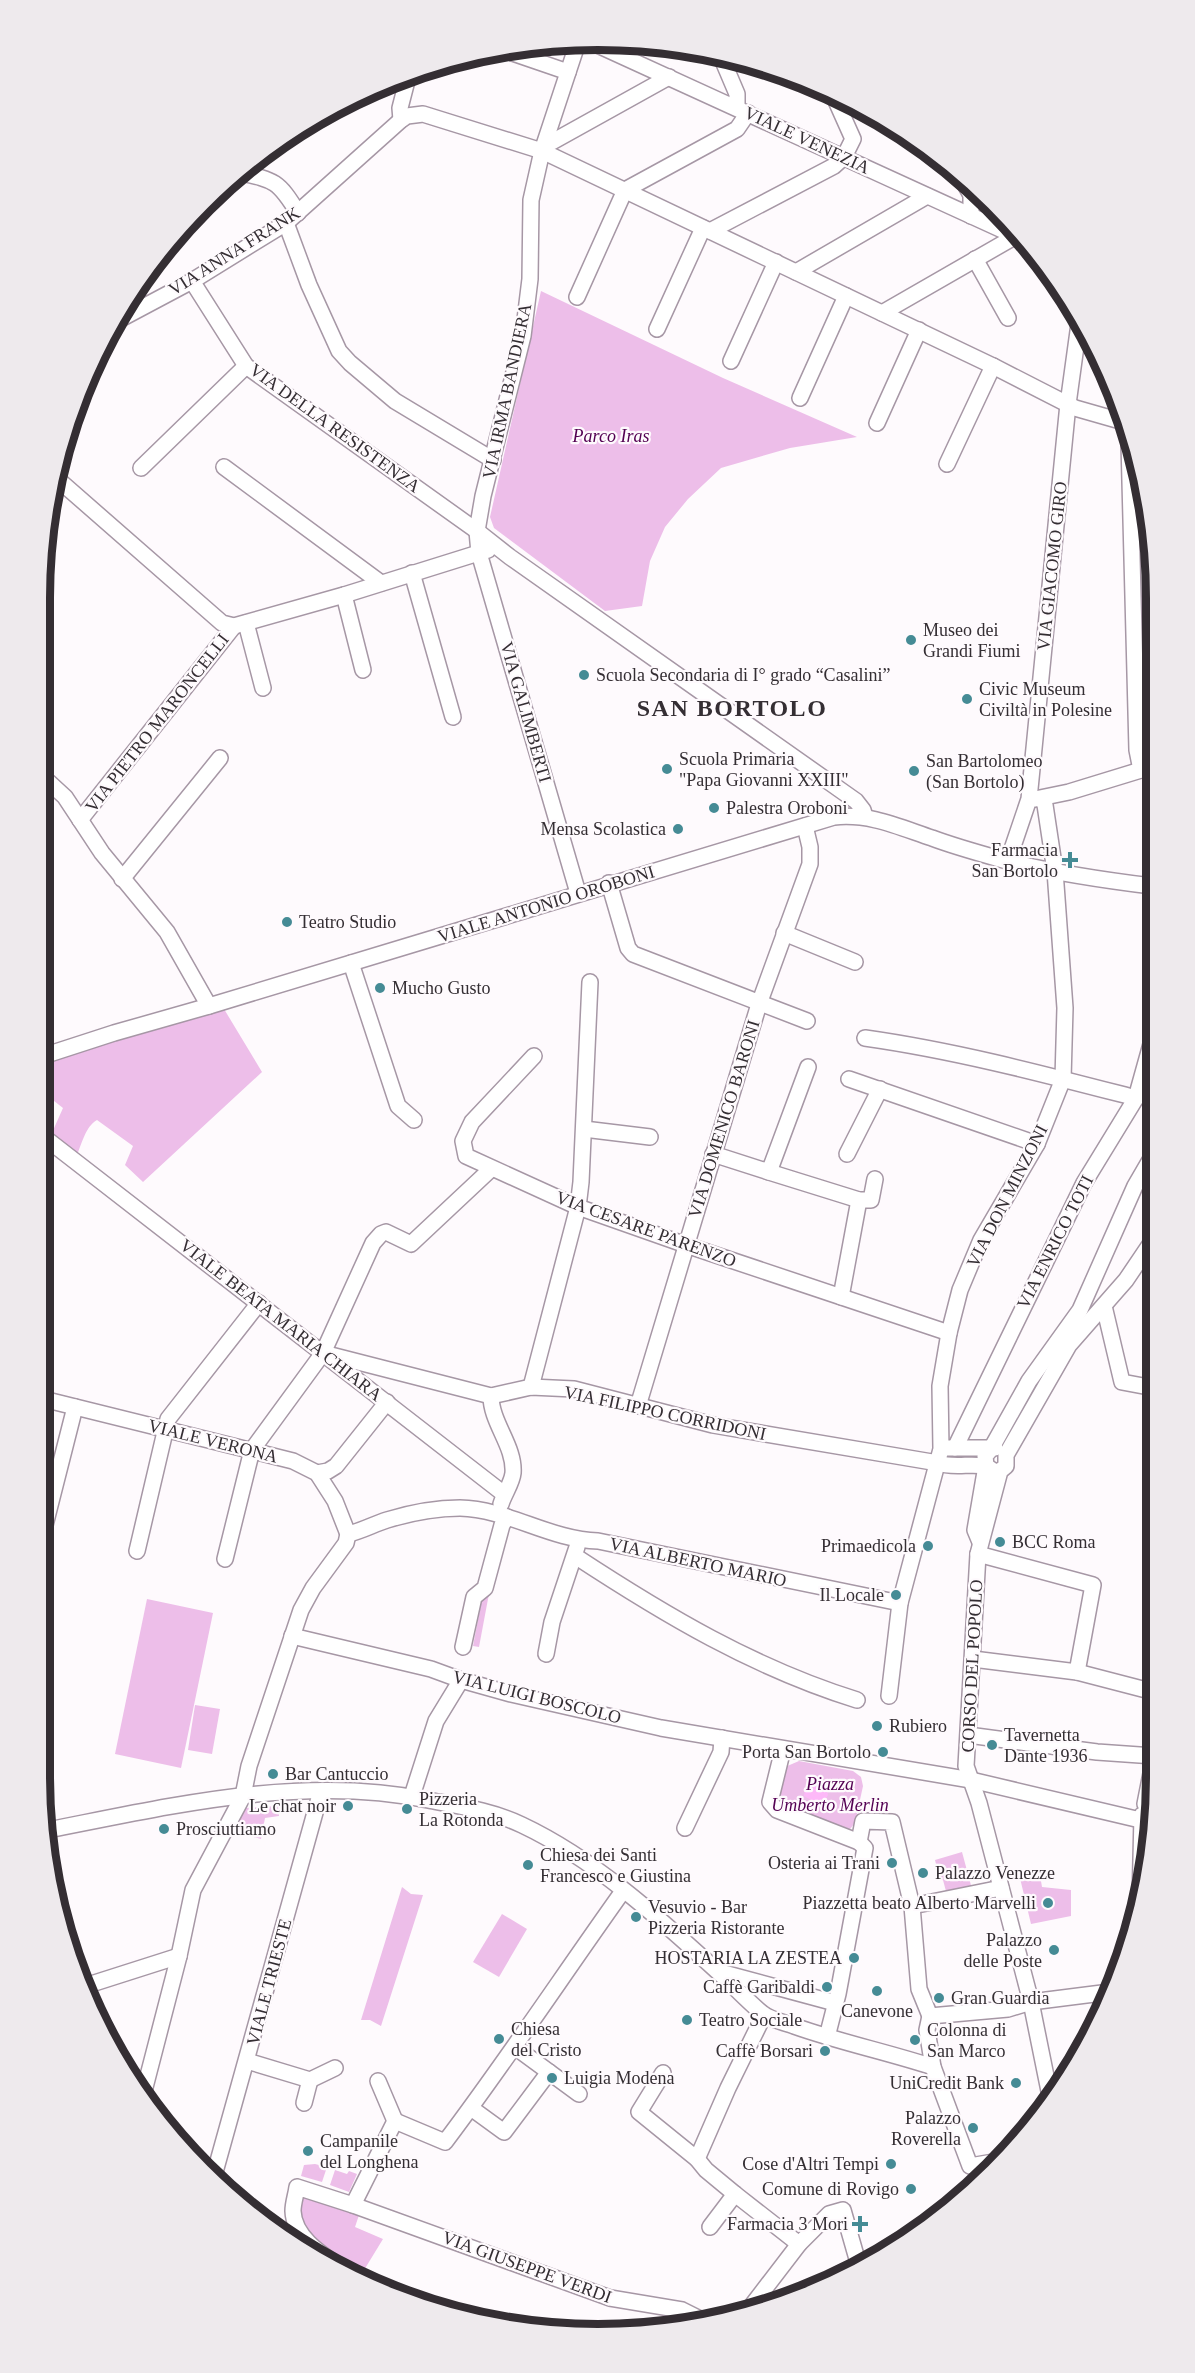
<svg xmlns="http://www.w3.org/2000/svg" width="1195" height="2373" viewBox="0 0 1195 2373" font-family="'Times New Roman',serif">
<style>
.green{fill:#edbee9}
.water{fill:#fdb8f8}
.lines{fill:none;stroke-linecap:round;stroke-linejoin:round}
.minor-casing{stroke:#a697a5;stroke-width:18}
.minor{stroke:#fff;stroke-width:15}
.poi-dot{fill:#458b95;stroke:#fefafd;stroke-width:2}
.labels{text-anchor:middle;stroke-width:4.5;stroke-linejoin:round;paint-order:stroke}
.street-label{font-size:18px;fill:#342e33;stroke:#fefafd}
.park-label{font-size:18px;font-style:italic;fill:#530052;stroke:#fefafd}
.poi-label{font-size:18px;fill:#342e33;stroke:#fefafd;text-anchor:start}
.district-label{font-size:24px;font-weight:bold;letter-spacing:1.5px;fill:#342e33;stroke:#fefafd}
.rim{fill:none;stroke:#342e33;stroke-width:8}
</style>
<rect width="100%" height="100%" fill="#fefafd"/>
<g class="green">
<polygon points="541,291 723,378 857,437 790,448 721,468 688,499 665,527 650,561 642,606 605,611 494,528 490,517"/>
<path d="M224 1009 262 1072 143 1182 125 1165 133 1146 97 1120C86 1126 82 1143 77 1155L51 1135 63 1108 40 1090V1066L43 1063Z"/>
<polygon points="505,1531 488,1599 479,1647 473,1646 482,1599"/>
<polygon points="147,1599 213,1613 181,1768 115,1754"/>
<polygon points="195,1705 220,1709 212,1754 188,1750"/>
<polygon points="799,1761 853,1771 861,1777 863,1786 855,1823 850,1829 780,1805 777,1801 785,1767"/>
<polygon points="278,1806 279,1816 265,1818 261,1839 228,1830 245,1808"/>
<polygon points="962,1852 972,1889 947,1895 943,1880 939,1881 934,1866 936,1864 935,1860"/>
<polygon points="1039,1869 1042,1887 1071,1890 1071,1916 1031,1924 1019,1874"/>
<polygon points="402,1887 411,1894 423,1895 381,2026 370,2020 361,2020"/>
<polygon points="502,1914 527,1929 499,1977 473,1962"/>
<polygon points="315,2164 327,2167 322,2182 301,2176 304,2165"/>
<polygon points="335,2170 347,2174 349,2171 357,2174 349,2192 330,2185"/>
<polygon points="300,2195 359,2215 355,2227 383,2239 361,2275 314,2242 299,2220"/>
</g>
<path class="water" d="M811 1784 826 1788 828 1795C824 1804 811 1801 804 1796L805 1787Z"/>
<g class="lines">
<defs>
<g id="minor">
<polyline points="578,42 542,151 531,200 530,279 523,336 483,496 477,531 479,553 578,893"/>
<polyline points="591,42 1022,239"/>
<polyline points="501,49 568,72"/>
<polyline points="720,54 737,94 737,108"/>
<polyline points="401,120 400,108 409,73"/>
<polyline points="545,143 552,142 669,77"/>
<path d="M237 172C274 180 278 180 298 213"/>
<polyline points="962,179 971,195 971,216"/>
<polyline points="286,223 309,285 339,351 350,363 395,401 493,460"/>
<polyline points="710,231 834,166 844,157 853,139 832,92"/>
<polyline points="975,259 1008,318"/>
<polyline points="796,272 927,196"/>
<polyline points="192,281 246,366 477,531 510,557 856,801 863,810 865,817"/>
<polyline points="577,297 625,190 737,129 748,113"/>
<polyline points="882,313 1016,236"/>
<polyline points="113,323 192,281 286,223 401,120 407,116 423,114 542,151 993,366 1075,408 1124,422"/>
<polyline points="657,329 703,228"/>
<polyline points="731,361 776,262"/>
<polyline points="800,398 846,296"/>
<polyline points="877,423 919,330"/>
<polyline points="1129,443 1137,750 1141,770"/>
<polyline points="947,464 993,366"/>
<polyline points="224,467 381,583"/>
<polyline points="141,468 246,366"/>
<polyline points="54,476 222,623 234,626 344,595 488,550"/>
<polyline points="412,573 453,717"/>
<polyline points="344,595 363,670"/>
<polyline points="246,623 263,688"/>
<polyline points="40,774 65,797 102,853 167,932 209,1006"/>
<polyline points="1035,799 1069,792 1141,770 1152,770"/>
<polyline points="80,820 234,626"/>
<polyline points="1008,861 1029,799 1068,404 1079,324"/>
<polyline points="122,879 220,758"/>
<polyline points="609,883 628,948 633,954 807,1021"/>
<polyline points="784,933 855,962"/>
<polyline points="351,963 398,1106 414,1120"/>
<path d="M865 1038C957 1051 1047 1075 1136 1098"/>
<polyline points="534,1056 472,1122 463,1141 466,1156 578,1207 686,1245 949,1333"/>
<path d="M40 1057 114 1033 209 1006 834 817C869 813 899 827 932 838 956 847 982 854 1007 861 1055 873 1103 880 1152 886"/>
<polyline points="849,1079 1037,1144"/>
<polyline points="584,1129 650,1137"/>
<polyline points="40,1134 504,1494"/>
<polyline points="713,1154 769,1172 808,1067"/>
<polyline points="847,1154 880,1089"/>
<polyline points="769,1172 859,1200 871,1200 875,1179"/>
<polyline points="841,1297 859,1200"/>
<polyline points="1104,1306 1122,1382 1154,1388"/>
<path d="M323 1353 491 1396 531 1387 574 1389 713 1425 938 1463C953 1469 976 1462 987 1467 993 1470 993 1472 1000 1471"/>
<polyline points="531,1387 578,1207 581,1182 590,982"/>
<path d="M491 1396C491 1423 515 1446 513 1473 512 1483 504 1494 501 1504"/>
<polyline points="39,1398 293,1461 317,1473 335,1501 348,1534"/>
<polyline points="638,1406 759,1004 810,864 810,847 805,826"/>
<polyline points="947,1448 995,1448"/>
<polyline points="955,1448 1084,1183 1136,1098 1153,1037"/>
<polyline points="317,1473 328,1471 336,1466 387,1402"/>
<polyline points="43,1533 75,1407"/>
<path d="M348 1534C362 1531 374 1524 387 1520 410 1513 436 1508 460 1508 508 1509 550 1540 598 1541L900 1603"/>
<polyline points="980,1542 975,1530 986,1466 985,1456 991,1449 1029,1381 1080,1310 1135,1186 1153,1155"/>
<polyline points="137,1551 168,1419 259,1303"/>
<polyline points="978,1554 1093,1585 1077,1672"/>
<path d="M575 1556C665 1615 754 1668 857 1700"/>
<polyline points="225,1559 252,1450 323,1353 373,1243 381,1234 386,1232 411,1244 491,1169"/>
<polyline points="292,1636 431,1669 461,1680 511,1694 661,1728 971,1780 1153,1823"/>
<polyline points="463,1647 474,1597 485,1588 502,1525 507,1517"/>
<polyline points="546,1654 552,1622 577,1547"/>
<polyline points="973,1659 1077,1672 1154,1692"/>
<polyline points="889,1696 900,1603 941,1449 940,1386 949,1333 960,1290 981,1240 1037,1144 1063,1079 1065,1008 1055,871 1045,805 1042,799"/>
<polyline points="968,1735 1097,1752 1154,1756"/>
<polyline points="783,1749 770,1802 777,1810 859,1842"/>
<polyline points="412,1796 436,1721 461,1680"/>
<polyline points="1145,1804 1155,1753"/>
<polyline points="685,1828 721,1752 722,1738"/>
<path d="M48 1830C171 1806 303 1774 428 1800 459 1806 493 1811 522 1825 594 1859 658 1917 716 1970 732 1984 746 2000 762 2013 770 2020 784 2022 794 2026 839 2042 887 2052 933 2067"/>
<polyline points="859,1842 863,1821 892,1822 912,1906 919,1989 930,2016"/>
<polyline points="1140,1903 1142,1815"/>
<polyline points="912,1906 1001,1888"/>
<polyline points="720,1972 835,2003"/>
<polyline points="85,1986 179,1956"/>
<polyline points="930,2016 927,2030 933,2067 970,2166 999,2161"/>
<polyline points="930,2016 1008,2009 1031,2002 1110,1992"/>
<polyline points="827,2037 838,1994 865,1848 859,1842"/>
<polyline points="515,2047 579,2094"/>
<polyline points="247,2061 310,2080 335,2068"/>
<polyline points="663,2073 639,2112 697,2159 706,2170 735,2194 799,2244"/>
<polyline points="378,2081 395,2121"/>
<polyline points="1049,2091 1031,2002 979,1803 966,1766 978,1554 1000,1471 1006,1466 1006,1455 1069,1345 1126,1280 1153,1240"/>
<polyline points="143,2095 179,1956 193,1890 243,1796 249,1766 301,1610 313,1588 346,1543 348,1534"/>
<polyline points="304,2103 310,2080"/>
<polyline points="471,2108 504,2132 549,2072"/>
<path d="M395 2121 445 2142C507 2060 563 1975 623 1891"/>
<polyline points="697,2159 728,2088 764,2015"/>
<polyline points="215,2172 321,1791"/>
<polyline points="353,2205 395,2121"/>
<polyline points="710,2227 735,2194"/>
<path d="M349 2273C328 2258 294 2240 293 2211 293 2203 296 2195 297 2187L353 2205 610 2298 682 2310 702 2320"/>
<polyline points="753,2304 799,2244 829,2214 843,2210 859,2266"/>
</g>
</defs>
<use href="#minor" class="minor-casing"/>
<use href="#minor" class="minor"/>
</g>
<g class="poi-dot">
<circle cx="911" cy="640" r="6"/>
<circle cx="584" cy="675" r="6"/>
<circle cx="967" cy="699" r="6"/>
<circle cx="667" cy="769" r="6"/>
<circle cx="914" cy="771" r="6"/>
<circle cx="714" cy="808" r="6"/>
<circle cx="678" cy="829" r="6"/>
<path d="M1067 851h6v6h6v6h-6v6h-6v-6h-6v-6h6z"/>
<circle cx="287" cy="922" r="6"/>
<circle cx="380" cy="988" r="6"/>
<circle cx="1000" cy="1542" r="6"/>
<circle cx="928" cy="1546" r="6"/>
<circle cx="896" cy="1595" r="6"/>
<circle cx="877" cy="1726" r="6"/>
<circle cx="992" cy="1745" r="6"/>
<circle cx="883" cy="1752" r="6"/>
<circle cx="273" cy="1774" r="6"/>
<circle cx="348" cy="1806" r="6"/>
<circle cx="407" cy="1809" r="6"/>
<circle cx="164" cy="1829" r="6"/>
<circle cx="892" cy="1863" r="6"/>
<circle cx="528" cy="1865" r="6"/>
<circle cx="923" cy="1873" r="6"/>
<circle cx="1048" cy="1903" r="6"/>
<circle cx="636" cy="1917" r="6"/>
<circle cx="1054" cy="1950" r="6"/>
<circle cx="854" cy="1958" r="6"/>
<circle cx="827" cy="1987" r="6"/>
<circle cx="877" cy="1991" r="6"/>
<circle cx="939" cy="1998" r="6"/>
<circle cx="687" cy="2020" r="6"/>
<circle cx="499" cy="2039" r="6"/>
<circle cx="915" cy="2040" r="6"/>
<circle cx="825" cy="2051" r="6"/>
<circle cx="552" cy="2078" r="6"/>
<circle cx="1016" cy="2083" r="6"/>
<circle cx="973" cy="2128" r="6"/>
<circle cx="308" cy="2151" r="6"/>
<circle cx="891" cy="2164" r="6"/>
<circle cx="911" cy="2189" r="6"/>
<path d="M857 2215h6v6h6v6h-6v6h-6v-6h-6v-6h6z"/>
</g>
<g class="labels">
<g class="street-label">
<text transform="translate(807 140) rotate(25)" y="6">VIALE VENEZIA</text>
<text transform="translate(234 251) rotate(-32)" y="6">VIA ANNA FRANK</text>
<text transform="translate(507 391) rotate(-78)" y="6">VIA IRMA BANDIERA</text>
<text transform="translate(335 428) rotate(36)" y="6">VIA DELLA RESISTENZA</text>
<text transform="translate(1052 566) rotate(-84)" y="6">VIA GIACOMO GIRO</text>
<text transform="translate(526 712) rotate(74)" y="6">VIA GALIMBERTI</text>
<text transform="translate(157 723) rotate(-52)" y="6">VIA PIETRO MARONCELLI</text>
<text transform="translate(546 904) rotate(-17)" y="6">VIALE ANTONIO OROBONI</text>
<text transform="translate(724 1119) rotate(-73)" y="6">VIA DOMENICO BARONI</text>
<text transform="translate(1007 1196) rotate(-63)" y="6">VIA DON MINZONI</text>
<text transform="translate(646 1229) rotate(20)" y="6">VIA CESARE PARENZO</text>
<text transform="translate(1055 1242) rotate(-63)" y="6">VIA ENRICO TOTI</text>
<text transform="translate(281 1320) rotate(38)" y="6">VIALE BEATA MARIA CHIARA</text>
<text transform="translate(665 1413) rotate(12)" y="6">VIA FILIPPO CORRIDONI</text>
<text transform="translate(213 1441) rotate(14)" y="6">VIALE VERONA</text>
<text transform="translate(698 1562) rotate(12)" y="6">VIA ALBERTO MARIO</text>
<text transform="translate(972 1666) rotate(-87)" y="6">CORSO DEL POPOLO</text>
<text transform="translate(537 1697) rotate(14)" y="6">VIA LUIGI BOSCOLO</text>
<text transform="translate(269 1982) rotate(-75)" y="6">VIALE TRIESTE</text>
<text transform="translate(527 2267) rotate(20)" y="6">VIA GIUSEPPE VERDI</text>
</g>
<g class="park-label">
<text x="611" y="442">Parco Iras</text>
<text x="830" y="1790">Piazza<tspan x="830" dy="21">Umberto Merlin</tspan></text>
</g>
<g class="poi-label">
<text x="923" y="636">Museo dei<tspan x="923" dy="21">Grandi Fiumi</tspan></text>
<text x="596" y="681">Scuola Secondaria di I° grado “Casalini”</text>
<text x="979" y="695">Civic Museum<tspan x="979" dy="21">Civiltà in Polesine</tspan></text>
<text x="679" y="765">Scuola Primaria<tspan x="679" dy="21">"Papa Giovanni XXIII"</tspan></text>
<text x="926" y="767">San Bartolomeo<tspan x="926" dy="21">(San Bortolo)</tspan></text>
<text x="726" y="814">Palestra Oroboni</text>
<text x="666" y="835" text-anchor="end">Mensa Scolastica</text>
<text x="1058" y="856" text-anchor="end">Farmacia<tspan x="1058" dy="21">San Bortolo</tspan></text>
<text x="299" y="928">Teatro Studio</text>
<text x="392" y="994">Mucho Gusto</text>
<text x="1012" y="1548">BCC Roma</text>
<text x="916" y="1552" text-anchor="end">Primaedicola</text>
<text x="884" y="1601" text-anchor="end">Il Locale</text>
<text x="889" y="1732">Rubiero</text>
<text x="1004" y="1741">Tavernetta<tspan x="1004" dy="21">Dante 1936</tspan></text>
<text x="871" y="1758" text-anchor="end">Porta San Bortolo</text>
<text x="285" y="1780">Bar Cantuccio</text>
<text x="419" y="1805">Pizzeria<tspan x="419" dy="21">La Rotonda</tspan></text>
<text x="336" y="1812" text-anchor="end">Le chat noir</text>
<text x="176" y="1835">Prosciuttiamo</text>
<text x="540" y="1861">Chiesa dei Santi<tspan x="540" dy="21">Francesco e Giustina</tspan></text>
<text x="880" y="1869" text-anchor="end">Osteria ai Trani</text>
<text x="935" y="1879">Palazzo Venezze</text>
<text x="1036" y="1909" text-anchor="end">Piazzetta beato Alberto Marvelli</text>
<text x="648" y="1913">Vesuvio - Bar<tspan x="648" dy="21">Pizzeria Ristorante</tspan></text>
<text x="1042" y="1946" text-anchor="end">Palazzo<tspan x="1042" dy="21">delle Poste</tspan></text>
<text x="842" y="1964" text-anchor="end">HOSTARIA LA ZESTEA</text>
<text x="815" y="1993" text-anchor="end">Caffè Garibaldi</text>
<text x="951" y="2004">Gran Guardia</text>
<text x="877" y="2017" text-anchor="middle">Canevone</text>
<text x="699" y="2026">Teatro Sociale</text>
<text x="511" y="2035">Chiesa<tspan x="511" dy="21">del Cristo</tspan></text>
<text x="927" y="2036">Colonna di<tspan x="927" dy="21">San Marco</tspan></text>
<text x="813" y="2057" text-anchor="end">Caffè Borsari</text>
<text x="564" y="2084">Luigia Modena</text>
<text x="1004" y="2089" text-anchor="end">UniCredit Bank</text>
<text x="961" y="2124" text-anchor="end">Palazzo<tspan x="961" dy="21">Roverella</tspan></text>
<text x="320" y="2147">Campanile<tspan x="320" dy="21">del Longhena</tspan></text>
<text x="879" y="2170" text-anchor="end">Cose d'Altri Tempi</text>
<text x="899" y="2195" text-anchor="end">Comune di Rovigo</text>
<text x="848" y="2230" text-anchor="end">Farmacia 3 Mori</text>
</g>
<g class="district-label">
<text x="732" y="716">SAN BORTOLO</text>
</g>
</g>
<path d="M0 0H1195V2373H0ZM598 50H598A548 548 0 0 1 1146 598V1776A548 548 0 0 1 598 2324H598A548 548 0 0 1 50 1776V598A548 548 0 0 1 598 50Z" fill="#eeeaed" fill-rule="evenodd"/>
<path class="rim" d="M598 50H598A548 548 0 0 1 1146 598V1776A548 548 0 0 1 598 2324H598A548 548 0 0 1 50 1776V598A548 548 0 0 1 598 50Z"/>
</svg>
